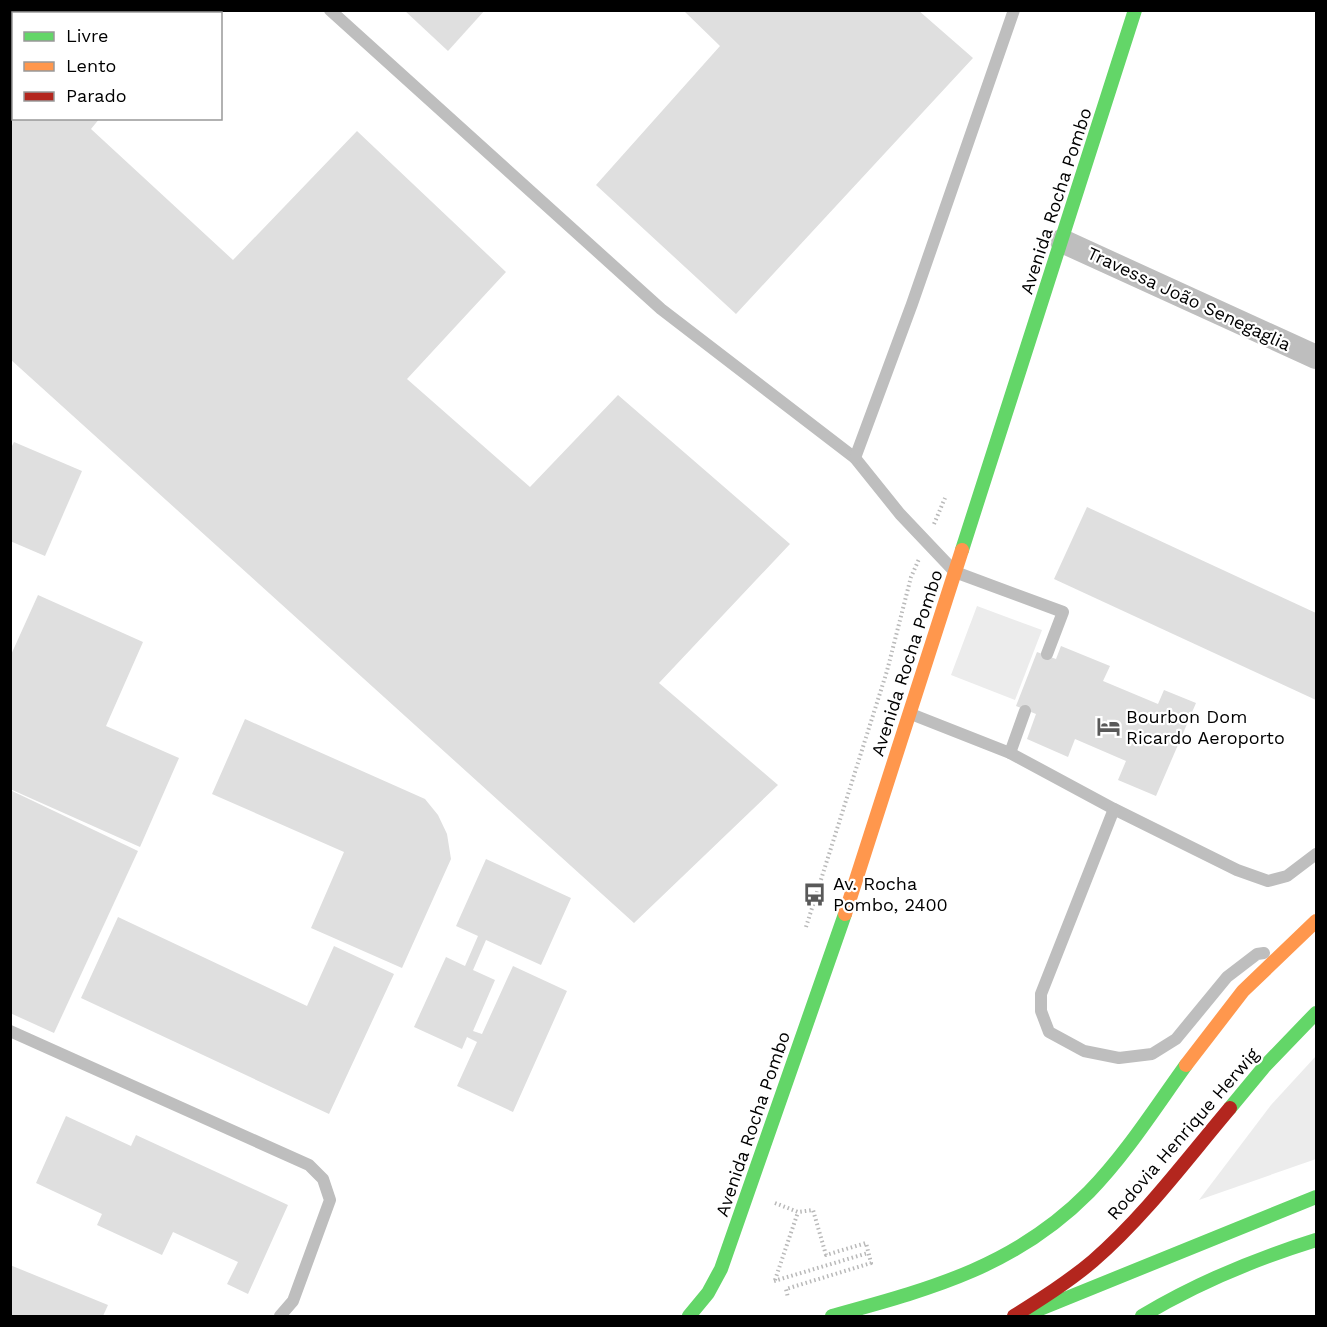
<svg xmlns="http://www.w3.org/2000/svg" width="1327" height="1327" viewBox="0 0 1327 1327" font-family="'Work Sans',sans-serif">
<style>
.green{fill:#ececec}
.building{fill:#dfdfdf}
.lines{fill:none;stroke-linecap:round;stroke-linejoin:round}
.path{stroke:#b9b9b9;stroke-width:4;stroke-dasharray:1.5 3;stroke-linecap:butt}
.lane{stroke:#bebebe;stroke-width:12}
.street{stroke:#bebebe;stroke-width:24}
.fast{stroke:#63d668;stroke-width:14}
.slow{stroke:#ff974d;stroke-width:14}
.jam{stroke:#b3261e;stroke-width:14}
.labels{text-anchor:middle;stroke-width:4.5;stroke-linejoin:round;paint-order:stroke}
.street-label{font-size:18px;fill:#000;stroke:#fff}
.poi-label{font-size:18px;fill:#000;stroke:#fff;text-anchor:start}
</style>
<rect width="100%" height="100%" fill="#fff"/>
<g class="green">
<polygon points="977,606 1042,630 1015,700 951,675"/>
<polygon points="1316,1056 1316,1159 1199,1200 1271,1105"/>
</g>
<g class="building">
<polygon points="10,10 198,10 196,14 14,14 14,118 100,118 91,129 233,260 357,131 506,272 407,379 530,487 618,395 790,544 659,683 778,785 634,923 10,359"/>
<polygon points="404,10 485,10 448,51"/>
<polygon points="683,10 918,10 973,58 736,314 596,185 720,46"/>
<polygon points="14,442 82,471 45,556 10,541 10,450"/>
<polygon points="1087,507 1316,613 1316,700 1054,579"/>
<polygon points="38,595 143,642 106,726 179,758 140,847 10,789 10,657"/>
<polygon points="1061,646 1110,666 1103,681 1158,704 1164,690 1196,703 1156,796 1118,780 1126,761 1075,739 1068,757 1027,739 1036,714 1016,706 1037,652 1056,659"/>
<polygon points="245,719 425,799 438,815 447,834 451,859 402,968 311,928 344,852 212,794"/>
<polygon points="10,790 138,851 54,1033 10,1013"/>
<polygon points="486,859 571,898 541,965 486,940 473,970 495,980 473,1031 482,1034 513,966 567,991 513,1112 457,1086 477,1042 467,1037 462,1049 414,1027 446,957 465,966 478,936 456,926"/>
<polygon points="118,917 307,1006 334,946 394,974 329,1114 81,998"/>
<polygon points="66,1116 131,1146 136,1135 288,1205 248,1294 227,1284 238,1262 173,1232 162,1255 97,1225 102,1214 36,1183"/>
<polygon points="10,1265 108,1305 103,1316 10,1316"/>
</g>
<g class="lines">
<g class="path">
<polyline points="934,524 945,498"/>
<polyline points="806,927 887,671 911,577 919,559"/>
<polyline points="775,1203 798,1212 813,1210 826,1255 866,1243 871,1263 786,1289 788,1298"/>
<polyline points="775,1280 798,1212"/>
<polyline points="774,1281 868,1253"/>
</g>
<g class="lane">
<polyline points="330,10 661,309 855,458 900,514 955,572 1063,612 1047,654"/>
<polyline points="855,458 912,304 1014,10"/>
<polyline points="911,714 1010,753 1025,711"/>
<polyline points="1010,753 1114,809 1237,870 1268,881 1287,876 1316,854"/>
<polyline points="1114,809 1041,994 1041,1011 1049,1032 1084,1051 1119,1058 1152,1054 1176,1039 1227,977 1257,954 1264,953"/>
<polyline points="10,1031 309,1165 323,1179 330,1200 293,1301 280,1316"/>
</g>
<polyline class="street" points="1062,241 1316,357"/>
<g class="fast">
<polyline points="962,550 1135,10"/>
<polyline points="1230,1108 1264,1067 1316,1013"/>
<polyline points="1035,1311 1316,1197"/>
<polyline points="689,1316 708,1293 721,1269 845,914"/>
<path d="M832 1316C930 1289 1015 1267 1089 1192 1126 1154 1155 1108 1186 1065"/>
<path d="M1142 1316C1197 1283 1255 1259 1316 1240"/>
</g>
<g class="slow">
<polyline points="845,914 962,550"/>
<polyline points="1186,1065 1243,991 1316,921"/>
</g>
<path class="jam" d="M1014 1316C1041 1299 1068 1282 1093 1261 1144 1217 1186 1160 1230 1108"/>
</g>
<defs>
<symbol id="hotel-bare" viewBox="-9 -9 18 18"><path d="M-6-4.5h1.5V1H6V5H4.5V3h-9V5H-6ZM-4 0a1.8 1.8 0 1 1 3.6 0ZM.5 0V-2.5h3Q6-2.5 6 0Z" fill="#595959" stroke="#fff" stroke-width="2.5" paint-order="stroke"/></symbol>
<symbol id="bus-bare" viewBox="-9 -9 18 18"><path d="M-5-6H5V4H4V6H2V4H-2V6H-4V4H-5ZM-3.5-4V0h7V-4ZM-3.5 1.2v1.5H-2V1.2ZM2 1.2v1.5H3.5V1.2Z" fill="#595959" stroke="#fff" stroke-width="2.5" paint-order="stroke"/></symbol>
</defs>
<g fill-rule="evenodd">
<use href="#hotel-bare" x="1092" y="710" width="33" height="33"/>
<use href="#bus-bare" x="798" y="878" width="33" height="33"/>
</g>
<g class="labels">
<g class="street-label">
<text transform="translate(1056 201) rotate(-72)" y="6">Avenida Rocha Pombo</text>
<text transform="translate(1189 299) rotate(25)" y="6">Travessa João Senegaglia</text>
<text transform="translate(907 663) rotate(-72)" y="6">Avenida Rocha Pombo</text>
<text transform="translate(753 1124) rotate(-71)" y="6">Avenida Rocha Pombo</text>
<text transform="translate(1183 1134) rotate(-49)" y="6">Rodovia Henrique Herwig</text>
</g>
<g class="poi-label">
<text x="1126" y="723">Bourbon Dom<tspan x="1126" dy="21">Ricardo Aeroporto</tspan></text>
<text x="833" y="890">Av. Rocha<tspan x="833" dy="21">Pombo, 2400</tspan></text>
</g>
</g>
<rect width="1327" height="1327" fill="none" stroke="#000000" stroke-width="24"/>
<rect x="12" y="12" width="210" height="108" fill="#ffffff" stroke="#999999" stroke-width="1.5"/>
<rect x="24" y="32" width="30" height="9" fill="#63d668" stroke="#999999" stroke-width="1.5"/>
<text x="66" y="42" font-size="18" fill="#000000">Livre</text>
<rect x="24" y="62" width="30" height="9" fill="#ff974d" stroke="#999999" stroke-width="1.5"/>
<text x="66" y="72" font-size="18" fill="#000000">Lento</text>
<rect x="24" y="92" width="30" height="9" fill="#b3261e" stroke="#999999" stroke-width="1.5"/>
<text x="66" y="102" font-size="18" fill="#000000">Parado</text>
</svg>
